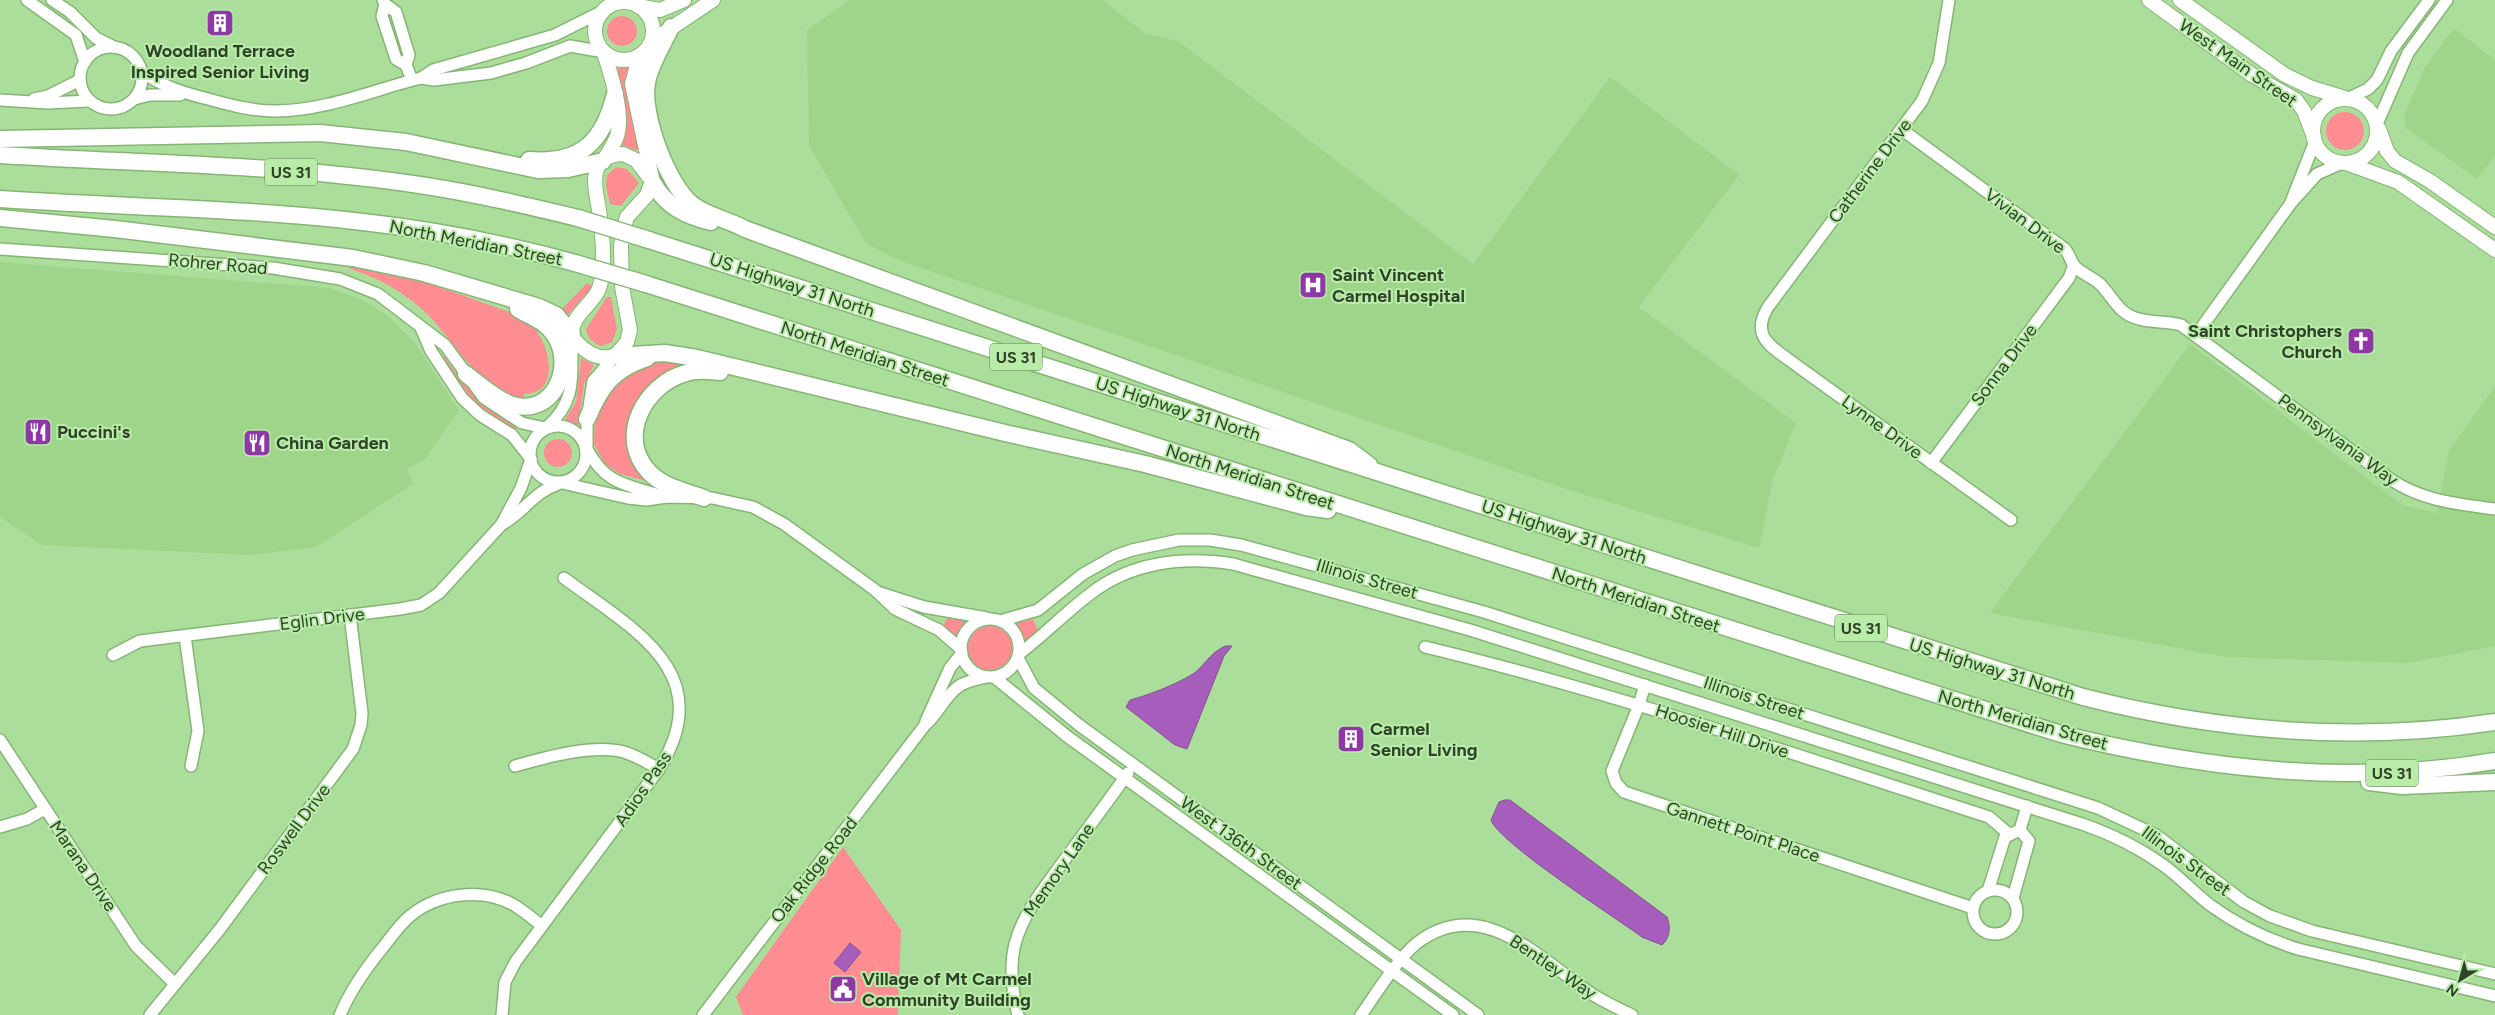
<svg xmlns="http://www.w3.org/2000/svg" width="2495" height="1015" viewBox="0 0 2495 1015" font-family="Figtree,sans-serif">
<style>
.built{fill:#9ed58b}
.green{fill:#ff8d92}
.water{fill:#a65dbc;stroke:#825590}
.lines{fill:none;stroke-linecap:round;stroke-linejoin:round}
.minor-casing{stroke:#85b574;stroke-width:14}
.major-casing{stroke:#85b574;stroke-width:16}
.highway-casing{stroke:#85b574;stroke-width:19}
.minor{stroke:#fff;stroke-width:11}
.major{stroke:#fff;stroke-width:14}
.highway{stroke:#fff;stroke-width:16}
.highway-bridge-casing{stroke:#85b574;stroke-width:19;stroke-linecap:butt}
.highway-bridge{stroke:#fff;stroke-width:16}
.labels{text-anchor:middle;stroke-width:4;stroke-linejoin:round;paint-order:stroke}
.shield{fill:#b9eca8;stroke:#58764e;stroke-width:1}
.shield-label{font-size:16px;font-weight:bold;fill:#2f4328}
.poi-label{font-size:18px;font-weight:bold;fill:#2f4328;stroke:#b9eca8;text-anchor:start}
.street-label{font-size:18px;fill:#2f4328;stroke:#b9eca8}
</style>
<rect width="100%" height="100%" fill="#acde9b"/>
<g class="built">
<polygon points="850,0 1103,0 1146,34 1178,41 1473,264 1610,77 1739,175 1639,307 1796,423 1772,482 1759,548 1569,490 895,259 866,243 809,146 807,30"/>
<polygon points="2454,28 2495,60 2495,156 2477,179 2407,129 2404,117 2424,69"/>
<polygon points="0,262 330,288 363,300 390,317 416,344 459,411 424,460 407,469 413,484 316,547 250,555 42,545 0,517"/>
<polygon points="2190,344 2402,505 2437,513 2449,450 2495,387 2495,646 2409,663 2226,657 1990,613"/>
</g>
<g class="green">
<circle cx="622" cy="31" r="15"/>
<polygon points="617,63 630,64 626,87 639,151 622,145 625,135 625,119"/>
<circle cx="2345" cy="131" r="19"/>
<polygon points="616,167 627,169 639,183 621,206 610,204 606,186 607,175"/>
<path d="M347 266 428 283 523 317 541 328 537 332C551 350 559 394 524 394V399C482 396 453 338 425 312 408 296 389 284 367 275 361 272 350 270 347 266Z"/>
<polygon points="587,283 593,286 567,316 561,310"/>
<path d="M607 297H611L617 329 612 342 601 346C594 344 586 336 586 329Z"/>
<path d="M444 356C464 387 486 408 518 428L516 429 490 415 473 402 441 358Z"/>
<polygon points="581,358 594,365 584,384 578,428 565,420 576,402"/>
<polygon points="656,360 696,365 637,404 646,481 620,474 605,464 594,444 595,414 618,379"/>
<circle cx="558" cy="453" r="14"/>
<polygon points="948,616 970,620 962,628 957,639 943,627"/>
<polygon points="1033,619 1038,631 1024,642 1014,623"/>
<circle cx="990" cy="648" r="22"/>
<polygon points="843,847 901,930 898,1015 743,1015 736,997"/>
</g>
<g class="water">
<path d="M1225 646H1232L1224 656 1187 749 1175 745 1126 707 1130 700C1146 696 1186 681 1198 670 1210 658 1209 655 1225 646Z"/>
<path d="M1505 800H1510L1667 917C1671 927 1670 938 1662 945L1642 937C1616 918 1498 842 1491 820L1499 802Z"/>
<polygon points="850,943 861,952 845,972 834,963"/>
</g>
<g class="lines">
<defs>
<g id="minor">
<polyline points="27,0 76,35 85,62"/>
<polyline points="52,0 70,12 96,38 114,47"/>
<polyline points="383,0 385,4 396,12 409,55 406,65 412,80"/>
<path d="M1949 0 1939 63 1922 101 1768 307C1749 338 1774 348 1796 365L2011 520"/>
<polyline points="385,4 382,16 396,59 406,65"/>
<circle cx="111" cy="78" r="31"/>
<path d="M141 71C161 86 184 93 208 99 230 105 252 111 275 111 325 111 373 90 421 78L433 70 555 35 603 11"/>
<polyline points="421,78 434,80 491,73 526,63 570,46 604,52"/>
<polyline points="2349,98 2368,89 2377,80 2391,51 2429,0"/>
<polyline points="34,99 48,96 80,80"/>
<polyline points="134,99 150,95 180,95"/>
<polyline points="0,100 48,103 89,101"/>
<polyline points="2377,124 2408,53 2447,0"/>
<path d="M1901 129 2065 249C2069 254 2071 261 2074 266 2081 273 2092 277 2100 284 2113 297 2118 314 2139 319 2153 323 2167 321 2181 325L2390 479C2422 501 2458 504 2495 509"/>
<polyline points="2291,202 2315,141"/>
<polyline points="0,249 273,268 340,279 378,294 445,345 484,398 522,423 545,428"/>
<polyline points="421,328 431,351 462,398 480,415 512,435 531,459"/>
<polyline points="2196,335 2291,203 2317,174 2342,163"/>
<circle cx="558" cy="454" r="28"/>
<path d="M547 427C578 400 571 374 572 337"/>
<polyline points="587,446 587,419 593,381 614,357"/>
<path d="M587 449C607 487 628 484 665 497"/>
<polyline points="1931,463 2069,278 2074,265"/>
<polyline points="562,483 628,498 646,500 667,497 712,498 753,507 784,524 875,590 895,609 939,630 961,649"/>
<path d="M501 525C523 513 534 492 558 484"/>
<polyline points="877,592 924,607 987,618"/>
<circle cx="990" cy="648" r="29"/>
<polyline points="1000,621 1038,610 1083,574 1115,556 1132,550 1179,540 1210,540 1241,545 1484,612 2098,808 2156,835 2244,902 2270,916 2312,931 2495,974"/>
<polyline points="185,636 198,731 191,766"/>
<path d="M1425 647C1616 693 1802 757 1989 817L2010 835"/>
<path d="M1019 654C1044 635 1065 613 1090 594 1131 562 1183 556 1233 564L1470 630 2082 824C2111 834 2138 847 2163 865 2180 877 2193 892 2210 905 2236 924 2266 939 2298 949L2495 996"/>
<polyline points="113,655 140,641 400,609 421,605 439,593 501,525 521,488 531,459"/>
<polyline points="1018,658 1034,688 1079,725 1478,1015"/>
<polyline points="994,677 1068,737 1453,1015"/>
<polyline points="1645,685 1639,705 1612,771 1616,783 1624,792 1973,908"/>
<polyline points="926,721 950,668 962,653"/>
<polyline points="0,740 136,946 175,984"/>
<path d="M515 766C546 757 593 744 624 752 637 756 648 763 659 769"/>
<polyline points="0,827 27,819 45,809"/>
<circle cx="1995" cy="912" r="22"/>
<polyline points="1988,891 2005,837 2020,830 2027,806"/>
<polyline points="2013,898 2029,841 2020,830"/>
<polyline points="150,1015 220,929 353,749 361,725 362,713 350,615"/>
<path d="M340 1015C350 991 364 971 380 951 390 939 398 926 410 916 438 893 482 887 514 905 524 911 533 919 542 926"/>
<path d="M502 1015 505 982 516 961 659 769C720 672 631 628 564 578"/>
<path d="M703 1015 925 725C938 714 945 696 959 686 967 681 977 679 986 677"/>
<path d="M1018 1015C1012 991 1009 968 1015 944 1023 913 1045 887 1063 862 1085 832 1107 803 1128 773"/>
<path d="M1361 1015C1376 994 1398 958 1417 943 1483 892 1542 962 1595 996 1607 1003 1619 1009 1632 1015"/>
</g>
<g id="major">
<polyline points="2149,0 2252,75 2296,100 2304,111 2314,137"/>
<polyline points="2180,0 2285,75 2312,88 2345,98"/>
<circle cx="624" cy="31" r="29"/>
<polyline points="638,6 660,10 684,0"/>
<polyline points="664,33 713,0"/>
<polyline points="644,52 637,65 632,84 652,178"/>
<circle cx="2345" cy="131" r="32"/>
<polyline points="2379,129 2387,151 2395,161 2430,181 2495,227"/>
<path d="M623 154 636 160 652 181 647 195 627 217 623 232 621 246 622 287 630 330 627 342 615 356C596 361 584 351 572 337 570 316 589 308 598 291 603 280 603 265 603 253 603 239 601 224 599 210 595 187 586 155 623 154Z"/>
<path d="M604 160C608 152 614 145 617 136 624 114 611 74 604 53"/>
<polyline points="2346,163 2398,182 2495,250"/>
</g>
<g id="highway">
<path d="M671 27C663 45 650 64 647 83 641 114 668 186 693 205 708 216 729 220 745 229L1349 450 1369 465"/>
<polyline points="0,139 320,133 406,142 538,170 568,169 603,161"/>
<path d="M0 155C142 164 286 164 426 186 478 194 528 206 578 218"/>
<path d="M529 160C580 164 603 143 615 94"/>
<path d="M652 181C665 206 685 216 711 222"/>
<path d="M0 199C121 207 243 208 363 222 435 230 506 244 575 263"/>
<polyline points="0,218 115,229 353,258 424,273 539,307 556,315 572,334"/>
<path d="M649 240 2083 697C2217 731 2358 743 2495 722"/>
<path d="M646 284 2061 734C2203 769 2349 786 2495 761"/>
<polyline points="615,356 665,353 697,358 1005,433 1145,464 1306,507 1328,510"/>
<path d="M466 374C479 384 494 398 510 404 553 419 575 367 555 336 545 320 532 318 518 309"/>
<path d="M587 419C601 386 612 370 647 358"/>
<path d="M704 498C685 491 663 487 649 472 616 437 645 384 686 373 697 369 708 371 720 372"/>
<polyline points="2369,782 2402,786 2495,782"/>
</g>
</defs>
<use href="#minor" class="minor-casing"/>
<use href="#major" class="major-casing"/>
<use href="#highway" class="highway-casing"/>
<use href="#minor" class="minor"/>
<use href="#major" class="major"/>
<use href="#highway" class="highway"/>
<defs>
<g id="highway-bridge">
<polyline points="578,218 649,240"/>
<polyline points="575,263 646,284"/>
</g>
</defs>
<use href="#highway-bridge" class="highway-bridge-casing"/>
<use href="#highway-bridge" class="highway-bridge"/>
</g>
<defs>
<symbol id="building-square" viewBox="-11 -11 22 22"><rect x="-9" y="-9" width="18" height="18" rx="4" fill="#8d38a5" stroke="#b9eca8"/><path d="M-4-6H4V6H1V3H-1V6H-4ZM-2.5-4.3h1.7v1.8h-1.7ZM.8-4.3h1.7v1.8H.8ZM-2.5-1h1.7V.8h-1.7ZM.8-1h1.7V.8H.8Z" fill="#fff"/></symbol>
<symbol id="hospital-square" viewBox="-11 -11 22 22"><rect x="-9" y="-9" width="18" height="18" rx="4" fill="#8d38a5" stroke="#b9eca8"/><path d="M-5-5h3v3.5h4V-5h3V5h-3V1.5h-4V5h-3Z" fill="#fff"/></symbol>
<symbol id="church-square" viewBox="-11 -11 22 22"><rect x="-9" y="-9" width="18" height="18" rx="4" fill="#8d38a5" stroke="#b9eca8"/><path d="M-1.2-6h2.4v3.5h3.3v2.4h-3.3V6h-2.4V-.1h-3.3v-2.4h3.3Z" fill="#fff"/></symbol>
<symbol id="restaurant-square" viewBox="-11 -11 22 22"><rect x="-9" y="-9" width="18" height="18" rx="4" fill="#8d38a5" stroke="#b9eca8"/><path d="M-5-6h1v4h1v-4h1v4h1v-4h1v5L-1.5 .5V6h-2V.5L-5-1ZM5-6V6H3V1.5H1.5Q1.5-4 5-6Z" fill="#fff"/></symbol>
<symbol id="civic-square" viewBox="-11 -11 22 22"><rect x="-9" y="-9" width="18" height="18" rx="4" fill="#8d38a5" stroke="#b9eca8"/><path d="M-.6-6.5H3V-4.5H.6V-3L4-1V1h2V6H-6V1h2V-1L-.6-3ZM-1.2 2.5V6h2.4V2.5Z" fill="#fff"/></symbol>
</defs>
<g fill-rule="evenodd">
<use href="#building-square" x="204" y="7" width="32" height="32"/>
<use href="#hospital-square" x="1297" y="269" width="32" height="32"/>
<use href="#church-square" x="2345" y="325" width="32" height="32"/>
<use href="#restaurant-square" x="22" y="416" width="32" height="32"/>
<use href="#restaurant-square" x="241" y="427" width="32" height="32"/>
<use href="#building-square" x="1335" y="723" width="32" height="32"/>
<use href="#civic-square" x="827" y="973" width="32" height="32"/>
</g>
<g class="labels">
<g class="shield">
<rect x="265" y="158.5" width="52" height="27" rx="4"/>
<rect x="990" y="343.5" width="52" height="27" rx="4"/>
<rect x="1835" y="614.5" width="52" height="27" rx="4"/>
<rect x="2366" y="759.5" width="52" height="27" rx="4"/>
</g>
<g class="shield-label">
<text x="291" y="178">US 31</text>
<text x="1016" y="363">US 31</text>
<text x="1861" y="634">US 31</text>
<text x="2392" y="779">US 31</text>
</g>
<g class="poi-label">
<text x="220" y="57" text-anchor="middle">Woodland Terrace<tspan x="220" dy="21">Inspired Senior Living</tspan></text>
<text x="1332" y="281">Saint Vincent<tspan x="1332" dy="21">Carmel Hospital</tspan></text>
<text x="2342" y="337" text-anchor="end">Saint Christophers<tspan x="2342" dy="21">Church</tspan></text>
<text x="57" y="438">Puccini's</text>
<text x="276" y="449">China Garden</text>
<text x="1370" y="735">Carmel<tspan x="1370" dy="21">Senior Living</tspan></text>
<text x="862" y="985">Village of Mt Carmel<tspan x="862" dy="21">Community Building</tspan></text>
</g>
<g class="street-label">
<text transform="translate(2238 63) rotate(35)" y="6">West Main Street</text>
<text transform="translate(1870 171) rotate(-53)" y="6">Catherine Drive</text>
<text transform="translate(2025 221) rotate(37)" y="6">Vivian Drive</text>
<text transform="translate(476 243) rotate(11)" y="6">North Meridian Street</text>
<text transform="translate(218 264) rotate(5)" y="6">Rohrer Road</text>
<text transform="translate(792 285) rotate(18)" y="6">US Highway 31 North</text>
<text transform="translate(865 354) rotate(18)" y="6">North Meridian Street</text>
<text transform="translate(2004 365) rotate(-53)" y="6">Sonna Drive</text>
<text transform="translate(1178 409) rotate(18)" y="6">US Highway 31 North</text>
<text transform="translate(1882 427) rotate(36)" y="6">Lynne Drive</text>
<text transform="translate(2338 440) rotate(36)" y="6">Pennsylvania Way</text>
<text transform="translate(1250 477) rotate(18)" y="6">North Meridian Street</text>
<text transform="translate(1564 532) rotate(18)" y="6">US Highway 31 North</text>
<text transform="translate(1367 579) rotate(16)" y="6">Illinois Street</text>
<text transform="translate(1636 600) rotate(18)" y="6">North Meridian Street</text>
<text transform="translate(322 619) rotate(-7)" y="6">Eglin Drive</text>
<text transform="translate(1992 669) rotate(17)" y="6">US Highway 31 North</text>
<text transform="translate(1754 698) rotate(18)" y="6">Illinois Street</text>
<text transform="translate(2023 720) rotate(16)" y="6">North Meridian Street</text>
<text transform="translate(1722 731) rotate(18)" y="6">Hoosier Hill Drive</text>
<text transform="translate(643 789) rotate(-56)" y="6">Adios Pass</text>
<text transform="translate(294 829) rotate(-53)" y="6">Roswell Drive</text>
<text transform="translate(1743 832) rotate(18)" y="6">Gannett Point Place</text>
<text transform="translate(1241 843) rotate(36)" y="6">West 136th Street</text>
<text transform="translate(2186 861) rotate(36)" y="6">Illinois Street</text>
<text transform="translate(83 866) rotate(56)" y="6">Marana Drive</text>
<text transform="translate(814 870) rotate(-52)" y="6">Oak Ridge Road</text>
<text transform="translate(1059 870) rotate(-55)" y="6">Memory Lane</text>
<text transform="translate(1553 967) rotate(34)" y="6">Bentley Way</text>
</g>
</g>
<g transform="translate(2460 980) rotate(217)" stroke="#b9eca8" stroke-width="4" paint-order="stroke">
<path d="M0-4L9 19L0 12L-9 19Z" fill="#2f4328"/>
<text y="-8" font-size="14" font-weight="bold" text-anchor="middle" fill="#2f4328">N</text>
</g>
</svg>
